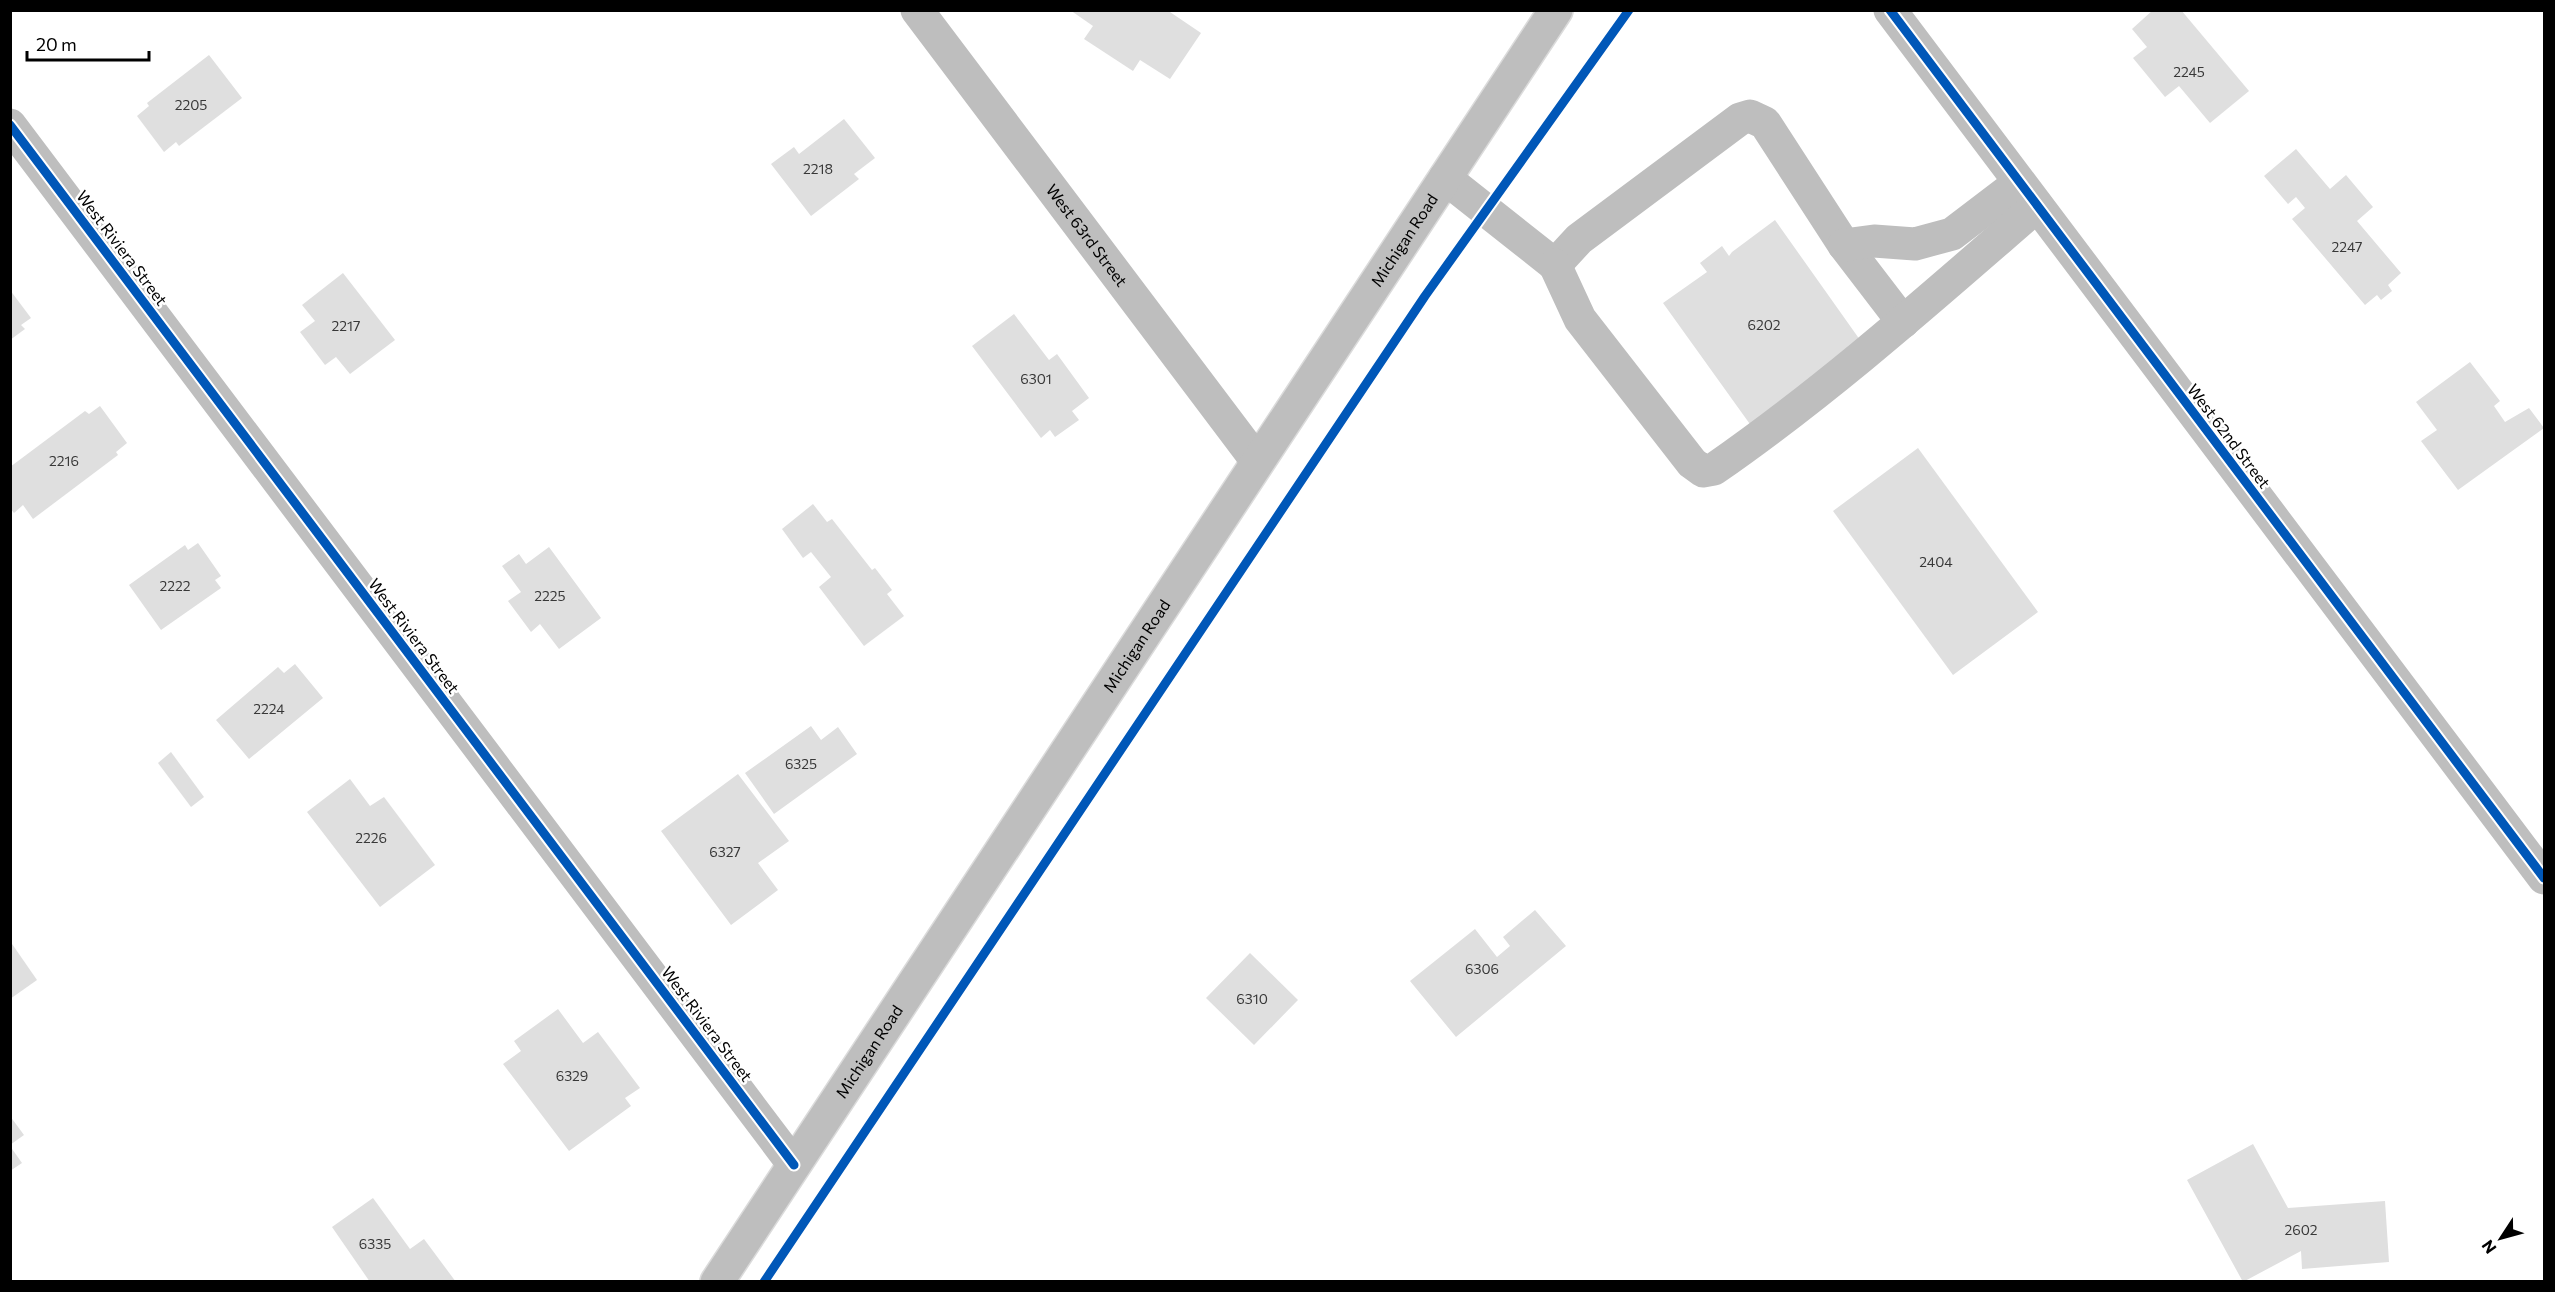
<svg xmlns="http://www.w3.org/2000/svg" width="2555" height="1292" viewBox="0 0 2555 1292" font-family="Commissioner,sans-serif">
<style>
.building{fill:#dfdfdf}
.lines{fill:none;stroke-linecap:round;stroke-linejoin:round}
.major-casing{stroke:#dbdbdb;stroke-width:36}
.minor{stroke:#bebebe;stroke-width:33}
.major{stroke:#bebebe;stroke-width:33}
.cycleway-casing{stroke:#fff;stroke-width:13}
.cycleway{stroke:#0057b8;stroke-width:9}
.labels{text-anchor:middle;stroke-width:5;stroke-linejoin:round;paint-order:stroke}
.number-label{font-size:14px;fill:#383838}
.street-label{font-size:16px;fill:#000;stroke:#fff}
</style>
<rect width="100%" height="100%" fill="#fff"/>
<g class="building">
<polygon points="1070,10 1167,10 1201,33 1170,79 1140,60 1133,71 1084,39 1093,26"/>
<polygon points="2153,10 2181,10 2249,91 2210,123 2179,86 2165,97 2133,58 2147,47 2132,29"/>
<polygon points="209,55 242,98 179,146 176,142 164,152 137,116 149,106 147,103"/>
<polygon points="844,119 875,158 854,174 859,179 811,216 771,164 794,147 799,154"/>
<polygon points="2296,149 2330,189 2346,175 2373,207 2357,221 2401,273 2388,285 2392,291 2381,300 2377,295 2365,305 2292,219 2305,208 2296,197 2288,204 2264,176"/>
<polygon points="1775,220 1865,347 1752,427 1663,303 1707,272 1700,263 1722,246 1729,256 1732,252"/>
<polygon points="343,273 395,340 350,374 336,357 325,365 300,332 315,321 302,305"/>
<polygon points="10,290 31,318 21,325 25,329 10,340"/>
<polygon points="1014,314 1049,360 1057,354 1089,398 1072,411 1079,420 1055,437 1050,430 1041,438 972,346"/>
<polygon points="2470,362 2500,401 2494,406 2505,422 2529,408 2544,428 2458,490 2421,441 2437,430 2416,402"/>
<polygon points="100,406 127,443 116,452 118,455 33,519 23,505 14,513 10,508 10,467 85,411 89,414"/>
<polygon points="1918,448 2038,612 1953,675 1833,511"/>
<polygon points="813,504 827,522 832,519 872,570 875,568 892,590 887,594 904,616 864,646 819,587 831,577 811,552 803,558 782,529"/>
<polygon points="198,543 221,576 215,580 221,588 161,630 129,585 185,545 188,550"/>
<polygon points="549,547 601,618 559,649 540,624 531,632 508,601 521,592 502,566 519,554 526,564"/>
<polygon points="295,664 323,698 249,759 216,720 278,667 284,673"/>
<polygon points="811,726 821,740 838,727 857,754 774,814 745,773"/>
<polygon points="171,752 204,797 191,807 158,763"/>
<polygon points="738,774 789,841 758,863 778,890 731,925 661,831"/>
<polygon points="350,779 370,806 384,797 435,865 380,907 307,812"/>
<polygon points="1535,910 1566,946 1456,1037 1410,981 1475,929 1497,957 1510,946 1503,937"/>
<polygon points="10,941 37,980 10,999"/>
<polygon points="1250,953 1298,1000 1254,1045 1206,998"/>
<polygon points="558,1009 583,1043 598,1032 640,1088 625,1098 631,1106 569,1151 503,1064 521,1051 514,1041"/>
<polygon points="10,1116 24,1135 10,1145"/>
<polygon points="2253,1144 2288,1208 2385,1201 2389,1262 2302,1269 2301,1251 2243,1282 2187,1180"/>
<polygon points="10,1146 22,1163 10,1171"/>
<polygon points="373,1198 410,1249 424,1239 456,1282 370,1282 332,1227"/>
</g>
<g class="lines">
<defs>
<g id="major">
<path id="s2" d="M717 1282 1556 10"/>
</g>
</defs>
<use href="#major" class="major-casing"/>
<g class="minor">
<path id="s1" d="M917 10 1257 461"/>
<polyline points="1890,10 2544,878"/>
<polyline points="10,125 794,1165"/>
<polyline points="1445,178 1555,265 1579,239 1740,119 1750,116 1765,123 1844,245 1903,322"/>
<polyline points="1844,245 1874,241 1915,244 1952,234 2019,183"/>
<path d="M1555 265 1580 319 1692 463 1703 471 1714 469C1828 390 1932 297 2037 206"/>
</g>
<use href="#major" class="major"/>
<defs>
<g id="cycleway">
<polyline points="1890,10 2544,878"/>
<polyline points="10,125 794,1165"/>
<polyline points="764,1282 1425,296 1629,10"/>
</g>
</defs>
<use href="#cycleway" class="cycleway-casing"/>
<use href="#cycleway" class="cycleway"/>
</g>
<g class="labels">
<g class="number-label">
<text x="2189" y="77">2245</text>
<text x="191" y="110">2205</text>
<text x="818" y="174">2218</text>
<text x="2347" y="252">2247</text>
<text x="1764" y="330">6202</text>
<text x="346" y="331">2217</text>
<text x="1036" y="384">6301</text>
<text x="64" y="466">2216</text>
<text x="1936" y="567">2404</text>
<text x="175" y="591">2222</text>
<text x="550" y="601">2225</text>
<text x="269" y="714">2224</text>
<text x="801" y="769">6325</text>
<text x="371" y="843">2226</text>
<text x="725" y="857">6327</text>
<text x="1482" y="974">6306</text>
<text x="1252" y="1004">6310</text>
<text x="572" y="1081">6329</text>
<text x="2301" y="1235">2602</text>
<text x="375" y="1249">6335</text>
</g>
<g class="street-label">
<text dy="6" stroke="none"><textPath href="#s1" startOffset="282">West 63rd Street</textPath></text>
<text dy="6" stroke="none"><textPath href="#s2" startOffset="1248">Michigan Road</textPath></text>
<text transform="translate(122 248) rotate(53)" y="6">West Riviera Street</text>
<text transform="translate(2229 436) rotate(53)" y="6">West 62nd Street</text>
<text transform="translate(414 636) rotate(53)" y="6">West Riviera Street</text>
<text dy="6" stroke="none"><textPath href="#s2" startOffset="762">Michigan Road</textPath></text>
<text transform="translate(707 1024) rotate(53)" y="6">West Riviera Street</text>
<text dy="6" stroke="none"><textPath href="#s2" startOffset="276">Michigan Road</textPath></text>
</g>
</g>
<rect width="2555" height="1292" fill="none" stroke="#000000" stroke-width="24"/>
<g transform="translate(2501 1238) rotate(234)" stroke="#ffffff" stroke-width="4.5" paint-order="stroke">
<path d="M0-4.5L10 22L0 15L-10 22Z" fill="#000000"/>
<text y="-9" font-size="16" font-weight="bold" text-anchor="middle" fill="#000000">N</text>
</g>
<path d="M27 51v9h122v-9" fill="none" stroke="#000000" stroke-width="3"/>
<text x="36" y="51" font-size="18" fill="#000000" stroke="#ffffff" stroke-width="4.5" paint-order="stroke">20 m</text>
</svg>
